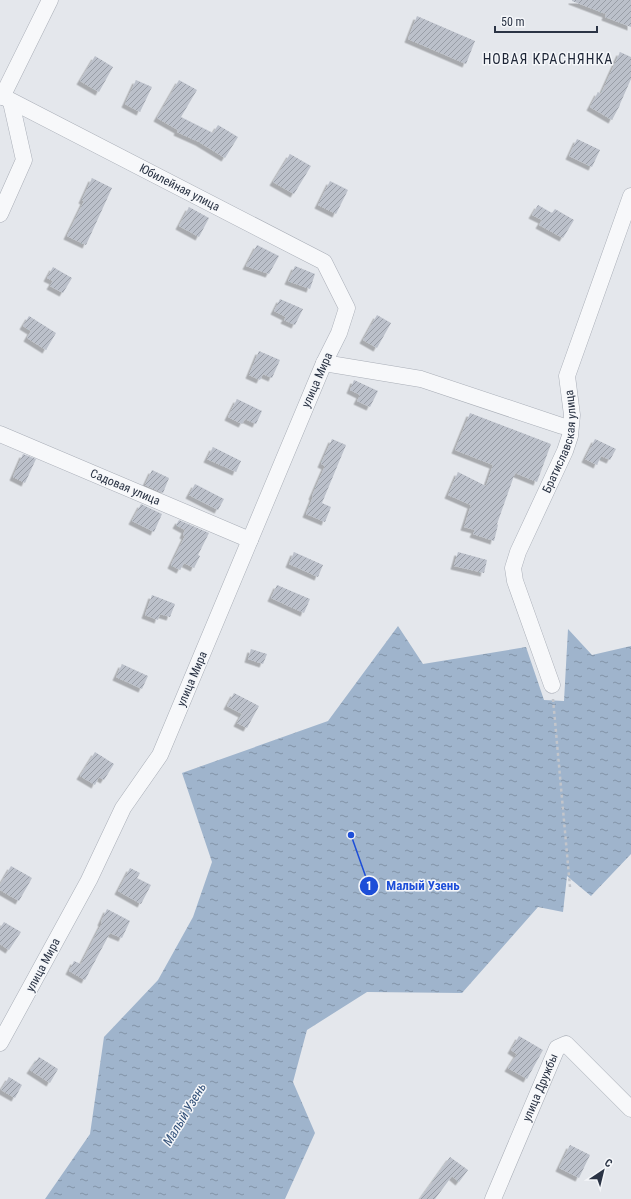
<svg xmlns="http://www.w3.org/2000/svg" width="631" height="1199" viewBox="0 0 631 1199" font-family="'Roboto Condensed',sans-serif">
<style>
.water{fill:url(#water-ripples)}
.building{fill:url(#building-hatch);filter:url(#shadow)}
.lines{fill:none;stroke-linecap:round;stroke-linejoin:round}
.minor-casing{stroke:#a9aeb7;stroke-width:17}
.path{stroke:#c2c5cb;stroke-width:2.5;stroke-dasharray:3 3;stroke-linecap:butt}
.minor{stroke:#f7f8fa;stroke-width:16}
.labels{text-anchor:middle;stroke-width:3;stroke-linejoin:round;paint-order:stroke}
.street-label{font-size:12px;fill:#2b3445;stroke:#f4f6f9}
.water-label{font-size:13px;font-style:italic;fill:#34527a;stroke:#f4f6f9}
.quarter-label{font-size:14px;letter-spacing:1px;fill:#1d2536;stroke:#f4f6f9}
.leader{fill:none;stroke:#1d4ed8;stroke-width:1.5}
.callout-dot{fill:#1d4ed8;stroke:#f4f6f9;stroke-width:1.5}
.mark-label{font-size:12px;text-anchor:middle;font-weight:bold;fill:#fff}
.callout-label{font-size:13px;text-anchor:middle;font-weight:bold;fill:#1d4ed8;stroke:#f4f6f9;stroke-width:3;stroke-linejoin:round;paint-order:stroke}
</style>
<defs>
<pattern id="water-ripples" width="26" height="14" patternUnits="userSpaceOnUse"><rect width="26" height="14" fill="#9fb4cc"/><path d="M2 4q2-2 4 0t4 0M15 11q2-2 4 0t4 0" fill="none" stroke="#8293a7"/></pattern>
<pattern id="building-hatch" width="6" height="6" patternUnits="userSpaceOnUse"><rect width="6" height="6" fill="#bbc0ca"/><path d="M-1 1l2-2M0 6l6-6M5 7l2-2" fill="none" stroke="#989da6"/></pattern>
<filter id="shadow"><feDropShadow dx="-3.5" dy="3.5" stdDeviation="0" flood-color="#0004"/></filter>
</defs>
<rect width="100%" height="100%" fill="#e4e7ec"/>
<polygon class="water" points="398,626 423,664 526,647 544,700 564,701 568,629 592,655 631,646 631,854 591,896 567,876 563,912 538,907 462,993 367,992 307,1030 293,1082 315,1133 285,1199 45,1199 90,1134 104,1037 158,980 193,917 212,862 182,773 328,721"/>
<g class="building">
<polygon points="572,0 631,0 631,27 605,17 606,14 572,1"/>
<polygon points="417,16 475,41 466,64 408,39"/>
<polygon points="620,52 631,57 631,79 620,104 620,105 612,120 590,107 598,92 601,94"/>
<polygon points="95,56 113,67 99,92 80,81"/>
<polygon points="136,80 152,87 140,112 125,104"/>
<polygon points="179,80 197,90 181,117 213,133 218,125 238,137 225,158 199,142 177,132 178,130 157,118"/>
<polygon points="577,139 600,150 592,167 569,156"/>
<polygon points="290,154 311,166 294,194 273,182"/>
<polygon points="92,178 112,188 86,245 67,236 84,201 82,200"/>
<polygon points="330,181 348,190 336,214 318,205"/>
<polygon points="538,205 552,213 555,209 574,220 563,238 539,225 542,220 532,215"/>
<polygon points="189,207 209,218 199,237 179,226"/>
<polygon points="257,245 279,256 269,274 246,266"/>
<polygon points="295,266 315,274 310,289 288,281"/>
<polygon points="53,267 72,278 63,293 50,286 53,281 47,278"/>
<polygon points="280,299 303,309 295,325 284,320 286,317 274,311"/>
<polygon points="377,315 391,323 377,348 363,340"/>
<polygon points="29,316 56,333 46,350 27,338 31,331 23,326"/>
<polygon points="259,351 280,360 272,378 263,374 260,380 249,375"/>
<polygon points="354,380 378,391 370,407 357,401 360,395 350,390"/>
<polygon points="237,399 262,411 256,424 245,419 242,424 228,417"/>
<polygon points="470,413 551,444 537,482 515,473 497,524 498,525 494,541 473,534 475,530 464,527 471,505 448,495 458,472 486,486 493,465 455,450"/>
<polygon points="332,439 346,445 322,503 331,507 325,522 306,514 313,497 312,496 325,466 321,464"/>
<polygon points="595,439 616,449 610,460 601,456 597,465 585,459"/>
<polygon points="213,447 241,461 236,472 207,459"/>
<polygon points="23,454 36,459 25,483 13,477"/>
<polygon points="152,470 169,478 163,493 145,485"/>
<polygon points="195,484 224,499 218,510 189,495"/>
<polygon points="141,504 162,514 154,532 132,521"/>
<polygon points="179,520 209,533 198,555 200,556 194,568 184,563 180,570 171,565 185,536 183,535 185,530 176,525"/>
<polygon points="294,552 323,565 318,577 289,564"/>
<polygon points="458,552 487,560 484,573 454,566"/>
<polygon points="277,585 310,599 304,613 271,598"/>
<polygon points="152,595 175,604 170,617 160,614 158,620 145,615"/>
<polygon points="251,649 267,654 263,664 248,659"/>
<polygon points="122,664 148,676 142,689 116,677"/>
<polygon points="234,693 259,706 247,728 237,723 242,714 227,706"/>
<polygon points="95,752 114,764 104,780 99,777 95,785 80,776"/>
<polygon points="11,866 32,878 19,901 0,890 0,885"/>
<polygon points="130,868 140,873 137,878 151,885 141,904 118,891"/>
<polygon points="107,909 130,921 122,938 110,933 85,980 69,971 74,961 81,964 102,923 101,922"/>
<polygon points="4,922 21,932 9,950 0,944 0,928"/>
<polygon points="519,1036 543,1050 527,1079 508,1068 517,1054 511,1050"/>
<polygon points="39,1057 58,1069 50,1083 30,1070"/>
<polygon points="9,1077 22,1085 15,1098 1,1090"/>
<polygon points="570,1145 590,1155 579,1178 559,1168"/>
<polygon points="450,1157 468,1170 459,1182 452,1176 435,1199 420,1199"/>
</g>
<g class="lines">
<defs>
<g id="minor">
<path id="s1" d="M0 95 324 262 347 308 339 333 324 363 160 755 123 808 89 880 0 1043"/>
<polyline points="2,97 50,0"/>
<polyline points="0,214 24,160 11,102"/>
<polyline points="324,363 421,379 562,426"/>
<path id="s2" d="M0 434 250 540"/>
<path id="s3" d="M552 685 515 581 513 568 518 552 565 451 570 436 572 415 567 376 631 196"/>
<path id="s4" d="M493 1199 557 1048 566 1044 631 1109"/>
</g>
</defs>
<use href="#minor" class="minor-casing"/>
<polyline class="path" points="553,699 570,887"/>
<use href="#minor" class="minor"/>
</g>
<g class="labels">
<g class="street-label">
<text dy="4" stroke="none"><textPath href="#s1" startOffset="202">Юбилейная улица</textPath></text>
<text transform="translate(317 380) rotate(-66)" y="4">улица Мира</text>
<text dy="4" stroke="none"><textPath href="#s3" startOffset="260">Братиславская улица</textPath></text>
<text dy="4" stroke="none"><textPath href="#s2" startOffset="136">Садовая улица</textPath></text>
<text transform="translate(192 679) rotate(-67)" y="4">улица Мира</text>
<text transform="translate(43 965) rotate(-62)" y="4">улица Мира</text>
<text dy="4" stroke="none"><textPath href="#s4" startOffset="121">улица Дружбы</textPath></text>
</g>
<g class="water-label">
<text transform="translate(184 1114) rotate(-59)" y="5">Малый Узень</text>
</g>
<g class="quarter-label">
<text x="548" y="64">НОВАЯ КРАСНЯНКА</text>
</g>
</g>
<path class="leader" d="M351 835L369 886"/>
<g class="callout-dot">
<circle cx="351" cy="835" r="4"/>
<circle cx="369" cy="886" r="10"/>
</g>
<g class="mark-label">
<text x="369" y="890">1</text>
</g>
<g class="callout-label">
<text x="423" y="890">Малый Узень</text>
</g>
<g transform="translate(603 1171) rotate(35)" stroke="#f4f6f9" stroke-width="3" paint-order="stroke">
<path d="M0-3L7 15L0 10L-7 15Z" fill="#2b3445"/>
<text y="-6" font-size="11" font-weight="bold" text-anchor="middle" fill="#2b3445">С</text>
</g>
<path d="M495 26v6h102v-6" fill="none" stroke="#2b3445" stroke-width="2"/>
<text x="501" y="26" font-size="12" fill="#2b3445" stroke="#f4f6f9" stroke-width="3" paint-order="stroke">50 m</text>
</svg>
